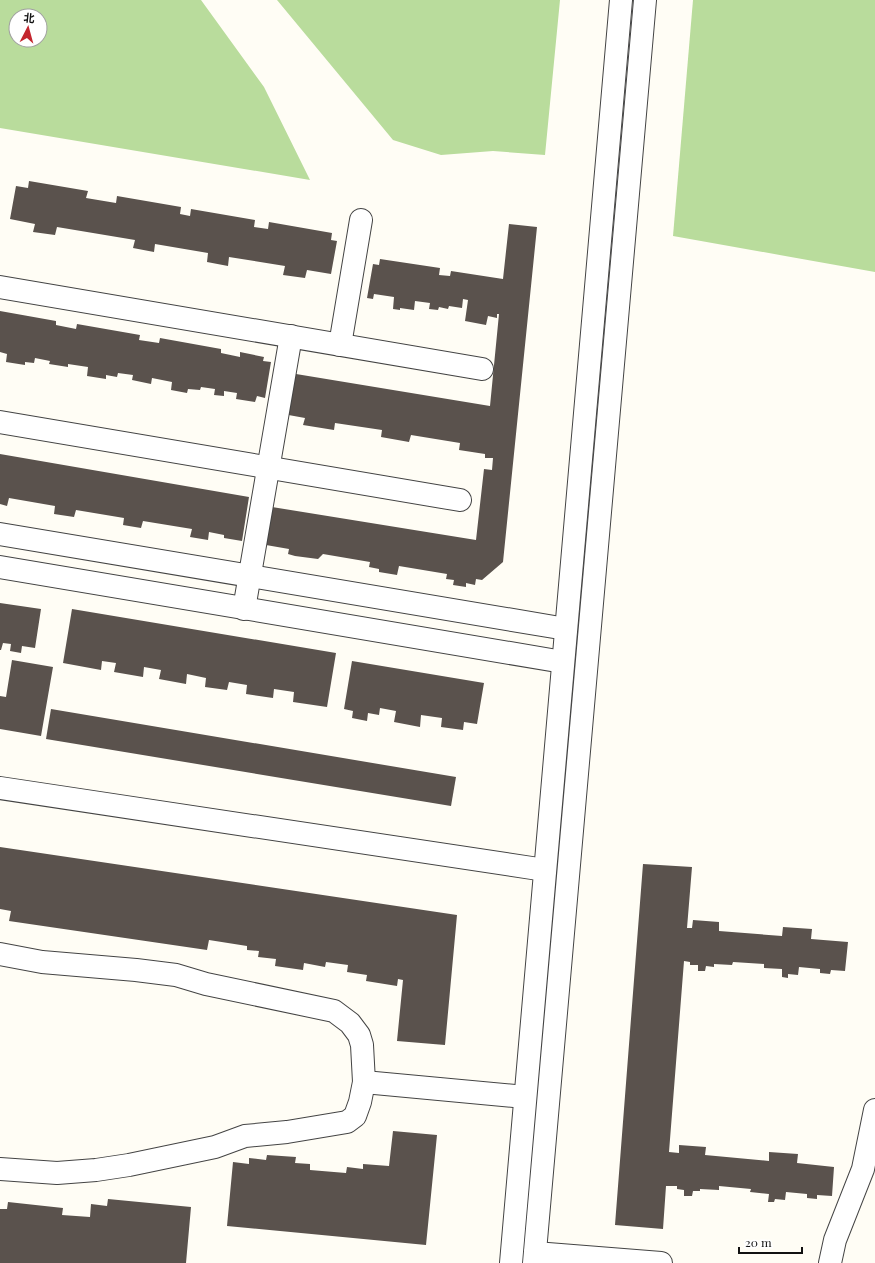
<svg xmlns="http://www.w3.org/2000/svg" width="875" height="1263" viewBox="0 0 875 1263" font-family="'Playfair Display','Noto Sans SC',serif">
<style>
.forest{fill:#b9dc9c;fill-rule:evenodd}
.building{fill:#5a524d}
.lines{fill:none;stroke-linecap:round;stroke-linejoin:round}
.minor-casing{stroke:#444;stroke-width:24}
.minor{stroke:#fff;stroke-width:22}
</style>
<rect width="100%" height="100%" fill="#fffdf5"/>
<g class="forest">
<path d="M0 0H201L264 87 310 180 0 128ZM16 16H40V40H16Z"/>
<polygon points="277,0 560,0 545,155 493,151 441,155 393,140"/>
<polygon points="693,0 875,0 875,272 673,236"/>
</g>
<g class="building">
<polygon points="29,181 88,191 86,198 116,203 117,196 181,207 180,214 190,216 191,209 255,220 254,227 268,229 269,222 332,233 331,240 337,241 331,274 307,270 305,278 283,275 285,266 229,257 228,266 207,262 208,253 155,244 154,252 133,248 135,240 57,227 55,235 33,232 35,224 10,219 16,186 28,188"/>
<polygon points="509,224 537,227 503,562 482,580 476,579 475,585 466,583 466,587 453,585 454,580 446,579 447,574 399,566 397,575 379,572 379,569 369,567 370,562 323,554 318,559 295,556 288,554 289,549 266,545 272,507 476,540 484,469 492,470 493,458 485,458 485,454 459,450 460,443 411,435 409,442 381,437 382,430 335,423 334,430 303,425 305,418 283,414 290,373 490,406 499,314 497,314 497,318 488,316 486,325 465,321 468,300 463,299 462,308 449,306 448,309 439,307 438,310 429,309 430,303 415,301 414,310 400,308 400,310 393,309 394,297 374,294 373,299 367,298 373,264 379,265 380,259 440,268 439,275 450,276 451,271 503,279"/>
<polygon points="0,311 56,321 56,325 76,329 77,324 140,335 139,340 159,343 160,338 221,349 221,353 240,357 240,352 264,357 263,361 271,362 265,398 257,396 255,402 236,399 237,393 224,391 224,396 214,395 215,389 201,387 200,390 188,389 187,393 171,390 172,382 152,378 151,384 132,380 133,375 118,373 117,377 106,375 106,379 87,376 88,367 68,364 68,367 49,364 50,361 35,358 34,363 25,362 25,365 6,362 7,354 0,352"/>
<polygon points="0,454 249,497 242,541 224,538 224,535 209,532 208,540 190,537 192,529 143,521 141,528 123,525 124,518 76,510 74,517 54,514 55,506 9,498 7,506 0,504"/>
<polygon points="0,603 41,609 35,648 22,646 21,653 10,651 11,644 3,643 1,650 0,650"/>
<polygon points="72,609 336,653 327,707 293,702 294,692 274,689 273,698 246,694 247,685 229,682 227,690 205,687 206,678 187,674 186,684 159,679 161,670 144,667 143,677 114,672 116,663 102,661 101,670 63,663"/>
<polygon points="12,660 53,667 41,736 0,729 0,696 6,697"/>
<polygon points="352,661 484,683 477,724 464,722 463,730 441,727 442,718 421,715 420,727 394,722 396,711 380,708 379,715 368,713 367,721 352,718 353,711 344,709"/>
<polygon points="51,709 456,777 451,806 46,739"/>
<polygon points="0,847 457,915 445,1045 397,1041 403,980 398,979 397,986 366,981 367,975 347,972 348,965 326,962 325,967 304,963 303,970 275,966 276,959 258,957 259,951 247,950 247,946 209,940 207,950 9,921 11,911 0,909"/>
<polygon points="643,864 692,867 687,928 692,928 693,920 719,922 719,931 782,936 783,927 812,929 811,939 848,942 845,971 831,970 830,974 820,973 820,969 799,967 798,975 788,974 788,978 782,977 782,969 764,968 764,964 733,962 732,965 714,964 714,967 706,966 705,971 698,971 698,965 690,965 690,962 684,961 669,1152 679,1153 679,1145 706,1147 705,1155 769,1161 769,1152 798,1154 797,1163 834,1167 832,1196 817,1195 817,1199 807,1198 807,1194 786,1192 785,1200 775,1199 774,1202 768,1202 769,1194 750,1192 751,1189 719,1186 719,1190 700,1189 700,1191 693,1191 692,1196 684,1196 684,1190 677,1189 677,1186 666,1186 663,1229 615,1225"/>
<polygon points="393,1131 437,1135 426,1245 227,1226 233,1162 249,1164 249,1158 266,1160 267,1155 296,1157 295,1163 310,1164 310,1170 346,1173 347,1167 363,1169 363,1164 389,1166"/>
<polygon points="108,1199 191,1207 186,1263 0,1263 0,1209 7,1209 8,1202 63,1208 62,1215 90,1217 91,1204 107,1206"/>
</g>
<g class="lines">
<defs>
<g id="minor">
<polyline points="0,287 482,369"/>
<polyline points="340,345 361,220"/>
<polyline points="0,422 460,500"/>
<polyline points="0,534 566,629"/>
<polyline points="0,567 563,662"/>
<polyline points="244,609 291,336"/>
<polyline points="0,788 545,870"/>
<polyline points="0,954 42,962 136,970 176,975 206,984 334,1011 350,1023 359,1035 362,1045 364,1082 360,1102 355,1116 347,1122 287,1132 245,1136 215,1147 129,1165 96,1170 57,1173 0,1169"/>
<polyline points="364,1082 525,1097"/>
<polyline points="535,1253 661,1263"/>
<polyline points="511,1263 621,0"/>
<polyline points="534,1263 645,0"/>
<polyline points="830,1263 835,1240 863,1169 875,1110"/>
</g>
</defs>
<use href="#minor" class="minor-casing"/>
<use href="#minor" class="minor"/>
</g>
<g transform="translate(28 28) rotate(6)"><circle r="19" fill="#ffffff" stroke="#a0a0a0"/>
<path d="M0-3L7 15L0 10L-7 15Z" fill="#c4262e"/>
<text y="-6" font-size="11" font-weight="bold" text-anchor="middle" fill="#111111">北</text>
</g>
<path d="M739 1247v6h63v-6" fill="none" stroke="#111111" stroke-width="2"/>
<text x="745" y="1247" font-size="12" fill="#111111" stroke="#ffffff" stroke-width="3" paint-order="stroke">20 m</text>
</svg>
